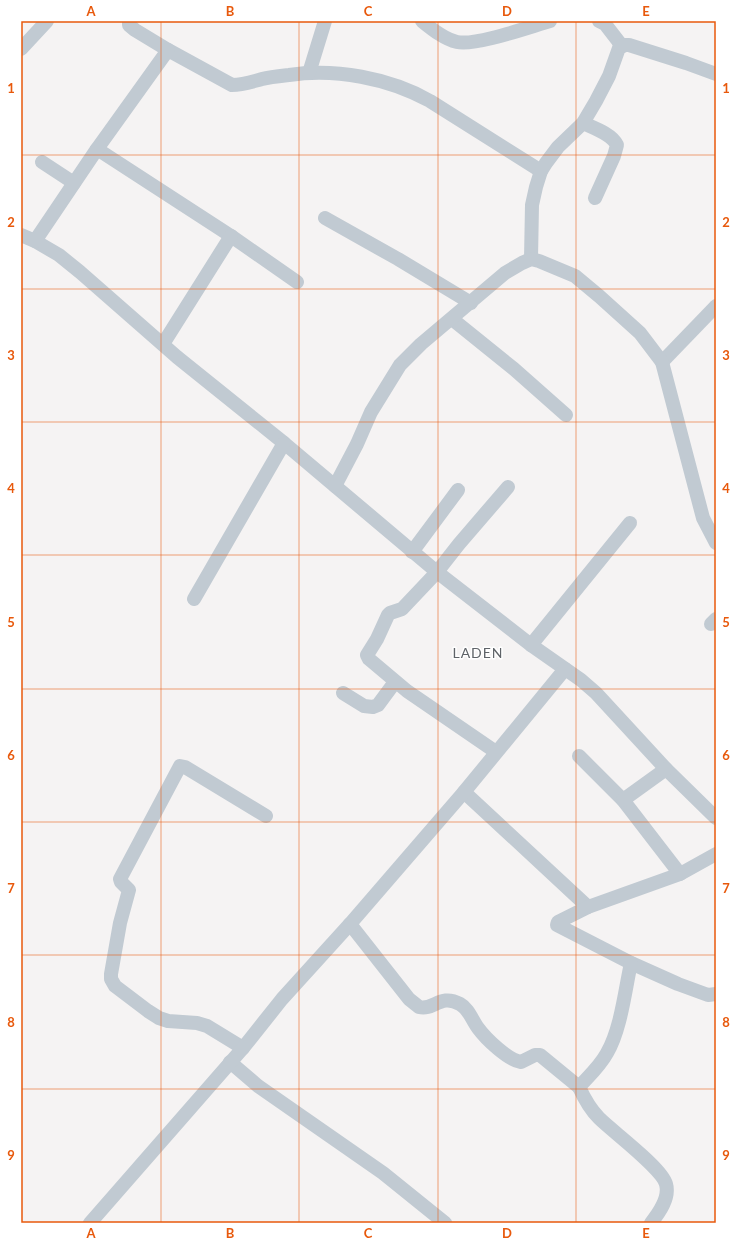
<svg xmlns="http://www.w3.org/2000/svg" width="737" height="1244" viewBox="0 0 737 1244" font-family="Lato,sans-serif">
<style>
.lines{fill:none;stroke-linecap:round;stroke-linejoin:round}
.street{stroke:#c1cad2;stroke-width:14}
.grid{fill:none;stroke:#e8590c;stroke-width:1;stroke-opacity:0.55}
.labels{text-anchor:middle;stroke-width:3;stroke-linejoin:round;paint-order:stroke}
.quarter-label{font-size:14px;letter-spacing:1px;fill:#5f6368;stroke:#fff}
.neatline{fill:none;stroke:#e8590c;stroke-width:1.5}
.grid-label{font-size:13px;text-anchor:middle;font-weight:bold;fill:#e8590c}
</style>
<rect width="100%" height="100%" fill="#f5f3f3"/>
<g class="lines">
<g class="street">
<path d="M129 21V25L135 30 168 50 232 85C243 85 251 82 262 79 270 77 280 76 289 75 335 68 389 78 430 101L541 171"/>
<path d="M422 21C432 29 444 39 457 42 476 46 529 27 550 21"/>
<polyline points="599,21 605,24 622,46"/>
<polyline points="21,49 47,21"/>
<polyline points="309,73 325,21"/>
<path d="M583 123C594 128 612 134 617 145L614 156 595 198"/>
<polyline points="97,149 231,236 297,282"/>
<polyline points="42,162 74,183"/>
<polyline points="325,218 398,259 471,303"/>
<polyline points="21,235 35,241 59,255 80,272 177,357 284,443 437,572 531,645 581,680 596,693 666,769 716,818"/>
<polyline points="35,241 97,149 168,50"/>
<polyline points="531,259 532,205 536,187 541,171 546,163 558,147 583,123 596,101 609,76 619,48 625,45 629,45 686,63 716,74"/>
<polyline points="452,319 514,369 566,415"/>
<polyline points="163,344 231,236"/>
<polyline points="662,362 716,306"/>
<polyline points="335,486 357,444 371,412 400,365 421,344 505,273 522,263 531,259 539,261 575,276 599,296 640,333 662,362 703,518 716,543"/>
<polyline points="412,552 458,490"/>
<polyline points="194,599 284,443"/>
<polyline points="711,624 716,619"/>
<polyline points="531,645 630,523"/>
<polyline points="343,693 364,706 373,707 378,705 395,682"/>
<polyline points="496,752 407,691 369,659 367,655 377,639 388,615 390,613 402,609 437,572 459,544 508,487"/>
<polyline points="579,756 623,800 680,874"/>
<polyline points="464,792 588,907"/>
<polyline points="623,800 666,769"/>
<polyline points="716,854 680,874 588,907 558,922 557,925 631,963 678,984 708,995 716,994"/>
<path d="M350 924 409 999 419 1007C434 1011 440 993 460 1004 469 1009 472 1020 478 1028 486 1039 508 1060 521 1062L535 1055H540L579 1087"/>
<path d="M631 963C625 990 621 1029 607 1053 600 1066 589 1076 579 1087 584 1098 590 1109 599 1118 613 1132 662 1168 666 1184 670 1198 659 1213 651 1223"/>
<polyline points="243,1048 207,1026 197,1023 168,1021 159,1018 148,1011 115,986 111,979 111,974 120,923 129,890 121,882 120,879 180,766 185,767 266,816"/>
<polyline points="230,1062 258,1086 383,1173 445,1223"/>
<polyline points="90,1223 243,1048 282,999 350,924 464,792 565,669"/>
</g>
</g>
<path class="grid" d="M161 21V1223M299 21V1223M438 21V1223M576 21V1223M21 155H716M21 289H716M21 422H716M21 555H716M21 689H716M21 822H716M21 955H716M21 1089H716"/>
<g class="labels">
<g class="quarter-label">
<text x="478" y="658">LADEN</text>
</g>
</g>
<rect width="737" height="1244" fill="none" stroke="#ffffff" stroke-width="44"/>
<rect x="22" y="22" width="693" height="1200" class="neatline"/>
<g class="grid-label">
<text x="91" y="16">A</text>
<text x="230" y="16">B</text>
<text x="368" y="16">C</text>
<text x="507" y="16">D</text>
<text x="646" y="16">E</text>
<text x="11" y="93">1</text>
<text x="726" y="93">1</text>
<text x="11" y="227">2</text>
<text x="726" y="227">2</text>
<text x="11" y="360">3</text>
<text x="726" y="360">3</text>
<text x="11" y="493">4</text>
<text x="726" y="493">4</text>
<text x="11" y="627">5</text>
<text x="726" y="627">5</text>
<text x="11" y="760">6</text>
<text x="726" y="760">6</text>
<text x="11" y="893">7</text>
<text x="726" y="893">7</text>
<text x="11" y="1027">8</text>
<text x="726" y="1027">8</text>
<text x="11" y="1160">9</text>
<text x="726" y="1160">9</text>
<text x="91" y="1238">A</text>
<text x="230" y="1238">B</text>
<text x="368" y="1238">C</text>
<text x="507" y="1238">D</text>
<text x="646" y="1238">E</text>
</g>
</svg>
